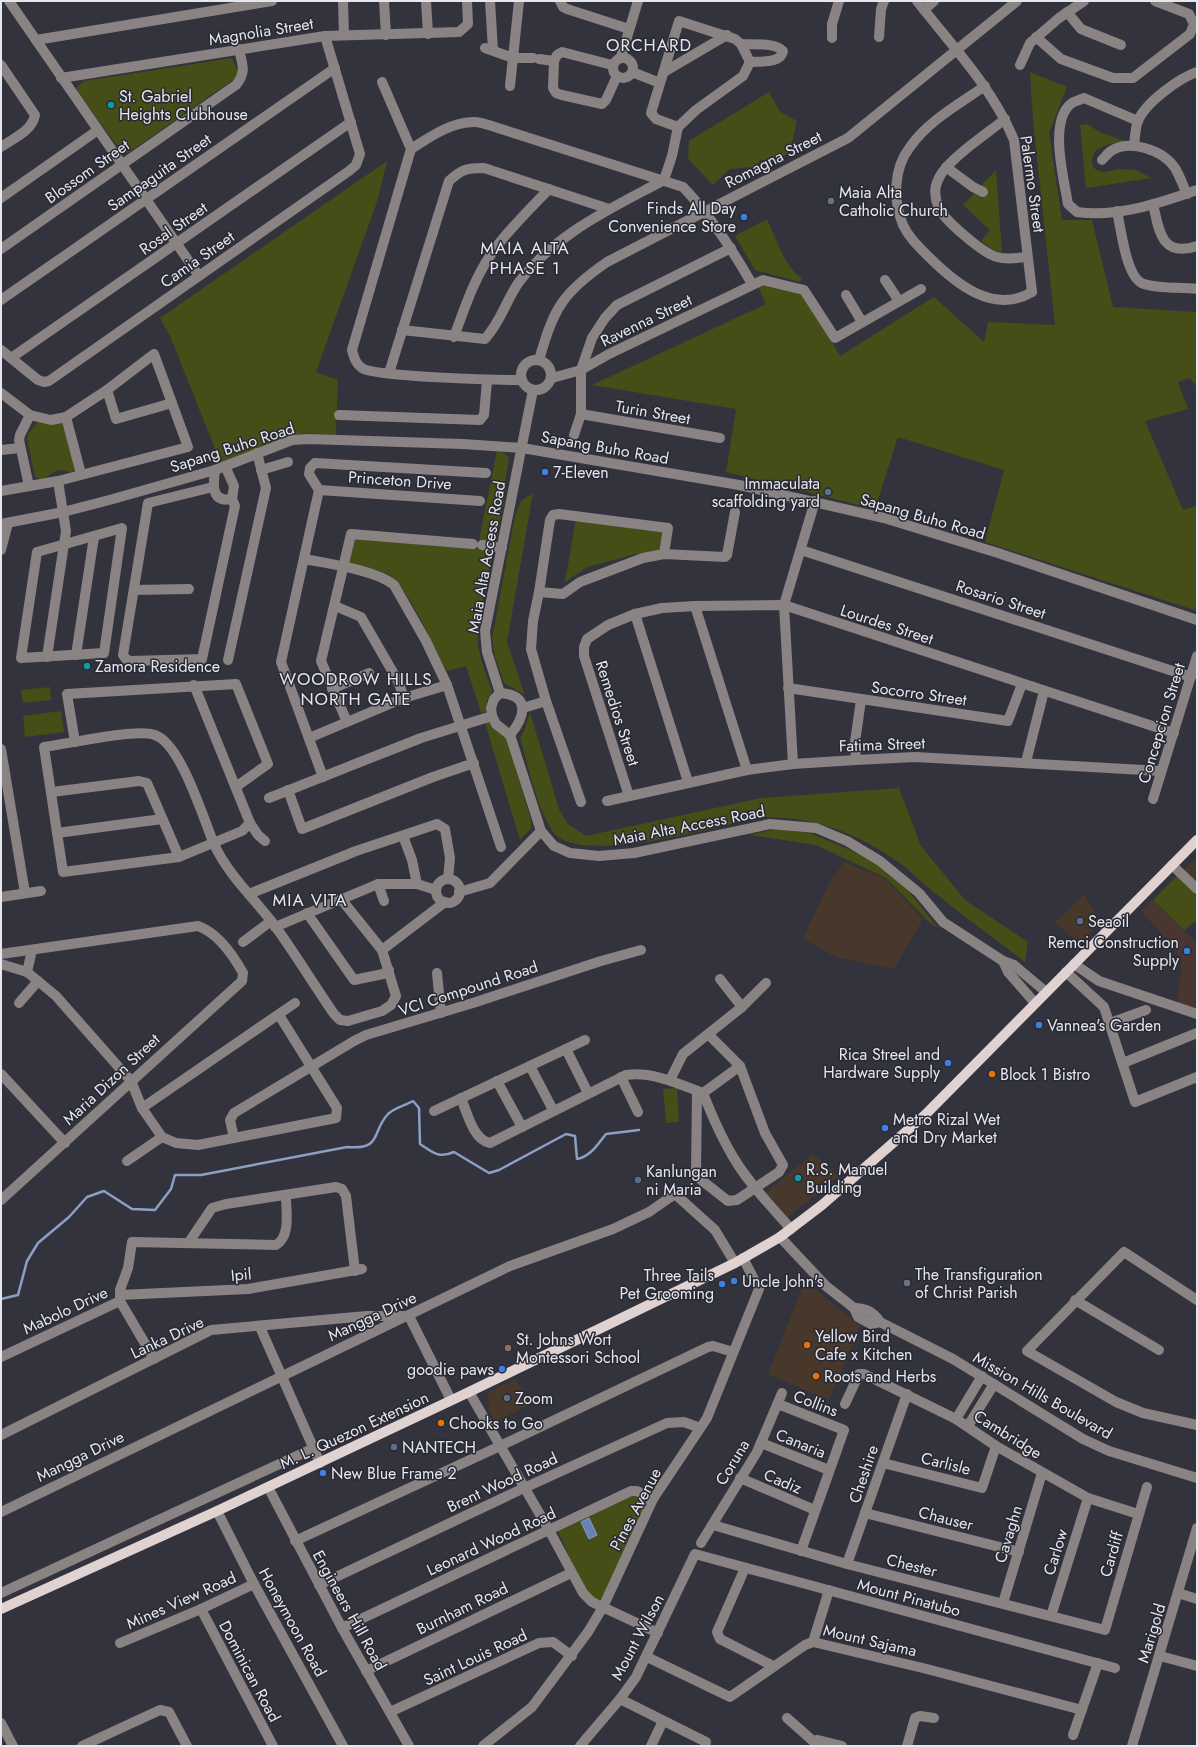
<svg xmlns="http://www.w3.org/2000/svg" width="1198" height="1747" viewBox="0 0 1198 1747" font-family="Jost,sans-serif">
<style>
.commercial{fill:#48382c}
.industrial{fill:#4a3631}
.green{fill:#454e17}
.water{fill:#6681b3;stroke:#8ca0c4}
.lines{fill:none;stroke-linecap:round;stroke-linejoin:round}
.stream{stroke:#8ca0c4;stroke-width:2.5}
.minor{stroke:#8a8383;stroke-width:10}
.major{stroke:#e0d2d1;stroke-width:10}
.culture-dot{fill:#0f9aa8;stroke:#282933;stroke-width:1.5}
.worship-dot{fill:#6b7280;stroke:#282933;stroke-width:1.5}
.shop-dot{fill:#3f7fe0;stroke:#282933;stroke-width:1.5}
.service-dot{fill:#5c6f8a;stroke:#282933;stroke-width:1.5}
.food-dot{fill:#e8710a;stroke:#282933;stroke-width:1.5}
.education-dot{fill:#8d6e63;stroke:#282933;stroke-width:1.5}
.labels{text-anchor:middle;stroke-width:3;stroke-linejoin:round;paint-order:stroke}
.street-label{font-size:16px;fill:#e6e7ed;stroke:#282933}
.poi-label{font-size:16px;fill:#e6e7ed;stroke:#282933;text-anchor:start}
.neighbourhood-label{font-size:17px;letter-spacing:1px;fill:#e6e7ed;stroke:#282933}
</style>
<rect width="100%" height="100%" fill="#32333d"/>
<g class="commercial">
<polygon points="1197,857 1197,884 1183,870"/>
<polygon points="844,862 885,879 923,919 894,969 836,957 803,939 828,885"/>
<polygon points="1084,894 1100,922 1080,944 1055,922"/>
<polygon points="813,1154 839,1176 788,1217 766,1192"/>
<polygon points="805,1281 860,1326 829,1400 768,1374"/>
<polygon points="516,1379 529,1405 495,1422 489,1412 488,1392"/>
</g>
<polygon class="industrial" points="1153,900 1197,943 1197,1010 1177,1003 1182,960 1169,942 1141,911"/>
<g class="green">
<polygon points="232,58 238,72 237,77 128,153 123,153 121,151 78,93 77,87 84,81"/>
<polygon points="1030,72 1067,87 1049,133 1062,220 1092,220 1113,307 1197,312 1197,387 1190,378 1178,382 1188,409 1145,421 1183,510 1197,506 1197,611 985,542 1004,470 898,437 875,509 726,472 736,409 592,385 766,304 758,286 765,282 803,292 840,356 934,297 984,342 988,322 1055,325 1033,121"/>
<polygon points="769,92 780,112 797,121 790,152 769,166 762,159 754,167 730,169 713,185 688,159 689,141"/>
<polygon points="1087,124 1100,132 1124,141 1106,145 1095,151 1092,159 1092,165 1096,170 1104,172 1119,169 1135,170 1152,178 1086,188 1080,125"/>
<polygon points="387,161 377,202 316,372 338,380 336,435 304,433 289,437 221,464 170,336 160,318"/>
<polygon points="996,170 1002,252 995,251 981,241 990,230 963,205"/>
<path d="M767 219C775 236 786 270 802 278L800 282 755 270 735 236Z"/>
<path d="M38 422 49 424 66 422 75 471C69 474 66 470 60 470 52 471 49 476 43 480L35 477 27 438 28 434Z"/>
<polygon points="497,451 504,453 509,458 504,487 506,490 496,543 479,540"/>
<polygon points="533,493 507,642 525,695 504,683 495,657 492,638 515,516 521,501"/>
<polygon points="576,518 664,530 659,551 636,554 587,567 565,582"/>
<path d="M354 538 493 550C488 578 477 617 478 644 480 660 487 676 492 691L487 701 486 711 481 713 466 666 447 671C436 651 406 582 387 574 375 568 361 567 348 563Z"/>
<polygon points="50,687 51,700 23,703 21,690"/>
<polygon points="61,711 64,732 25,737 23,716"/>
<path d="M530 712 559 809 568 824 586 836 761 798 899 788 921 846 965 900 1028 942 1025 962C994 938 962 915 931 890 921 882 912 872 901 864 859 833 813 816 760 817 720 826 586 864 556 835 539 818 527 762 520 738L524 731Z"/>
<polygon points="489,722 495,728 505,734 531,820 531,828 520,840 485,723"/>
<polygon points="775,829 810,833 869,858 899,879 938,928 930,923 886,878 816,845 750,835"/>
<polygon points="1177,876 1197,895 1197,920 1184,930 1153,900"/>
<polygon points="677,1088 679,1122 666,1123 663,1089"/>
<polygon points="632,1495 636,1495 647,1499 648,1503 602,1599 597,1600 587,1595 557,1529"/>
</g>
<polygon class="water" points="589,1518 597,1535 589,1539 581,1522"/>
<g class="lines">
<path class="stream" d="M1 1299 18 1295 27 1261 38 1243 69 1217 87 1197 104 1191 132 1209 155 1210 171 1189 175 1175H201L347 1147C383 1150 371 1132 388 1114 394 1108 406 1105 413 1101L419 1108 420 1144C433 1152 438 1159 454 1152L489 1173 499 1170 566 1134 575 1136 577 1159C591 1156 597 1145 606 1134L639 1130"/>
<g class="minor">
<polyline points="9,1 199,276"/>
<polyline points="343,1 344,35"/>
<polyline points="384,1 386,35"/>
<polyline points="426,1 428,34"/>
<polyline points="490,1 493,50"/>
<polyline points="560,1 563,7 567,9 629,29"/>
<path d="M917 1C952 46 992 87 1014 140L1032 292"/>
<polyline points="924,10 934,1"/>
<polyline points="1067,12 1081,29 1121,45"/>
<polyline points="879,37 881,9 884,1"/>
<polyline points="1036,37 1061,59 1113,78 1133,78 1190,34 1194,24 1189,14 1155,1"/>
<polyline points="832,38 832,24 839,1"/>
<polyline points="36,40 272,1"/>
<path d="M741 44C753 45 775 42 783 51 781 64 760 61 750 62"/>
<polyline points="485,48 513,58 533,58"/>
<polyline points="621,57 638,1"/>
<circle cx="623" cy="68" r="10"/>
<polyline points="539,59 554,61"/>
<path d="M1 65 35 115C32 131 14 138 1 147"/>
<polyline points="612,65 562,52 557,55 554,61 553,88 556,93 562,95 602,104 606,100 617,76"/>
<polyline points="1020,65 1030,43 1059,18 1084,1"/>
<polyline points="632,72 660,83"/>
<polyline points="664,72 727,35"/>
<polyline points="61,78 325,36 459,32 468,24 467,1"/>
<path d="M382 82 411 149 352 350C354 357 355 363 362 368 374 377 500 380 522 380"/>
<polyline points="510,86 519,1"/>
<path d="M985 86C959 104 928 121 910 147 893 169 893 200 903 225 909 238 919 247 929 257 956 284 994 315 1032 292"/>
<path d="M1005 119C988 133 945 161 938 180 934 188 935 198 938 206 942 219 984 254 997 257 1007 260 1017 258 1027 257"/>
<path d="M1138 121 1084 98C1080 100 1075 101 1072 103 1048 120 1064 179 1068 204L1077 212C1116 218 1160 203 1197 190"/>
<path d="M1134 146C1135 138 1135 128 1138 121 1145 103 1179 78 1197 72"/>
<path d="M411 149C430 137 451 122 474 122 482 122 491 126 498 128L683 187C711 216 732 249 752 284"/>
<path d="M1102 160C1105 157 1108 153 1111 151 1130 139 1163 150 1175 168 1180 176 1183 186 1187 194"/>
<polyline points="946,167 973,187 983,192"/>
<polyline points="1,198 98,130"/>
<path d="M1153 204C1159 230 1161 258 1197 246"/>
<path d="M1117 211C1121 228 1126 279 1144 284 1159 289 1181 287 1197 289"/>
<path d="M1 249 236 85C247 72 242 64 239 49"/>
<polyline points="885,280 899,301"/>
<polyline points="846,295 862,322"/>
<polyline points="1,300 335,68"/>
<path d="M402 330 485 339C502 320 506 300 519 282 556 233 612 208 664 180L672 156 678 127 696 110 743 76 750 62 741 44 735 39 679 21 651 113 656 119 678 127"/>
<path d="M454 337C465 307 475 276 494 250 510 228 530 209 549 189"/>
<polyline points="1,350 38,380 44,382 49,381 349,171 356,165 360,154 325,36"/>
<polyline points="11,358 351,122"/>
<circle cx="536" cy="375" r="15"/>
<path d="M539 360C554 308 562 293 607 262L848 138 1017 1"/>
<path d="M389 373 449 181C462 169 467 168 484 168L609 209"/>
<polyline points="552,378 581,370 609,354 763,280 804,290 835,338 921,289"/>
<polyline points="107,390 116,419 172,403"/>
<polyline points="1,393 30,415 51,420 66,417 107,390 154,354 188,447 58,481 1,491"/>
<polyline points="581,414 720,438"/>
<polyline points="339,415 480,420 484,415 487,381"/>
<polyline points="66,417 81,474"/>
<polyline points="574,435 581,414 581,370 592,338 605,318 617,305 731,248"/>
<polyline points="1,450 20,448"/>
<path d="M215 470C213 485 211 503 232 499"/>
<polyline points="261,470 288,462"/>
<polyline points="29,486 19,440 20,435 30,415"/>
<polyline points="213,487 148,503 123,655 126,659 130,661 202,659 235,506 232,499 234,486 225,466"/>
<polyline points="319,490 480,501"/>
<polyline points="1,524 63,512 113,499 215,470 292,440 308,439 463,444 522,448 739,485 884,518 998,553 1197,620"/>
<polygon points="122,528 104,653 21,658 37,552"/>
<polyline points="482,545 502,548"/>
<polyline points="1,550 8,523"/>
<polyline points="801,550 1191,677"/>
<path d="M305 559C329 564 376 570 394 585L426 641 447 685 501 847"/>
<polyline points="134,590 189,589"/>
<polyline points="539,592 563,594 580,582 643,558 664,554 725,557 727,555 735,512"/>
<polyline points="335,606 361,617 398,681 404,698"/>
<polyline points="695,606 747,770"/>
<polyline points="635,614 688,782"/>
<polyline points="76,655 94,537"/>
<polyline points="47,657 66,531 58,481"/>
<polyline points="228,660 266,488 257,453"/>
<polyline points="194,685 250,823 258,835 265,841"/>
<polyline points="788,688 1008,721 1022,684"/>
<polyline points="332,689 369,673"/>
<polyline points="500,693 494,699 491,708 492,716 496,724 510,735 541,831 554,846 570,853 599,856 634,853 770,824 816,828 847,841 880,861 919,893 943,922 1003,961 1014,965 1046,992"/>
<polyline points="500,693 487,652 485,631 533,390"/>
<path d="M500 693C531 695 525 717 510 735"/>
<polyline points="523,708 546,701"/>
<polyline points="347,722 321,661 351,534 473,544"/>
<polyline points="309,738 404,698 447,685"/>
<polyline points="75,742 67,694 236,684 268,764 237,786"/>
<polyline points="1,749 25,893"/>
<polyline points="856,760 855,742 861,700"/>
<polyline points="1026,762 1044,691"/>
<polyline points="793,764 784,605 815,501"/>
<polyline points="323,777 281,662 319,490 309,474 310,468 315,463 486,473"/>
<polyline points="288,790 302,829 433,777 474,763"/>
<polyline points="52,792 139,781 147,783 179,857"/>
<polyline points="629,796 584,656 584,647 587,639 608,625 635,614 662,608 695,606 784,605 1174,733"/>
<polyline points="269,798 421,738 492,716"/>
<polyline points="1153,799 1197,656"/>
<polyline points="607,801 747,770 793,764 856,760 915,757 1161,771"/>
<polyline points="581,802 546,701 531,649 533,621 539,592 550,520 553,515 559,514 668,528 664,554"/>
<path d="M250 823 242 831 179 857 63 872 44 747C67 744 136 728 155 735 181 744 203 818 214 844 228 875 255 899 275 926 296 955 314 985 334 1014L340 1020 348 1021 382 1011 391 1005 396 996 382 950 341 899"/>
<polyline points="57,833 162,819"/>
<polyline points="403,836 412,860 417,884"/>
<polyline points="1172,865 1197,889"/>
<circle cx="448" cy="891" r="12"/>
<polyline points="378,884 384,901"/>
<polyline points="459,892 490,883 541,831"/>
<polyline points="249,894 356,851 437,824 445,829 450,858 448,879"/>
<polyline points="1,897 41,891"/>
<polyline points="307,913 354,980 383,974 389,970"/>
<polyline points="275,927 378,884 417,884 436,890"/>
<polyline points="243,942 271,921"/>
<polyline points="382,950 445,902"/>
<path d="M1 954 198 926C218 933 233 955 243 973L242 981 1 1200"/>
<polyline points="1003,961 1008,972 1035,1003"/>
<polyline points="1,964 27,972 56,996 131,1081 142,1108 162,1137 176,1143 198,1145 336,1118 337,1108 279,1015"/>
<polyline points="1074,964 1099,981 1197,1014"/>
<polyline points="27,972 32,950"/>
<polyline points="1066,972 1104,1007 1135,1102 1197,1077"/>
<polyline points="437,973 441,1013"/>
<polyline points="720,979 742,1007"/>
<polyline points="19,1003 38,981"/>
<polyline points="1110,1023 1146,1010"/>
<polyline points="566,1049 588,1093"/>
<polyline points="1123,1063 1197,1033"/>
<polyline points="530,1066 553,1110"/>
<polyline points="1,1074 65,1143"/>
<polyline points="621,1077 638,1112"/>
<polyline points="670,1080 683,1054 742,1007 766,983"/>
<polyline points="497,1081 522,1127"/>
<polyline points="697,1091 696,1172 700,1179 728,1201 737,1200 779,1172 783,1165 765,1133 740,1066 709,1035"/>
<polyline points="703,1093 740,1066"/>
<path d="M461 1098C467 1112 473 1140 490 1143L626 1075C652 1071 679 1084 703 1093 712 1116 722 1139 735 1160 750 1185 772 1207 791 1229"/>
<polyline points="142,1108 295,1003"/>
<polyline points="434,1111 585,1040"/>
<polyline points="234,1138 230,1120 234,1113 354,1041 366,1035 473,1003 601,961 641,950"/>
<polyline points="127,1161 162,1137"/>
<polyline points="780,1237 826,1286 854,1308 858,1317 871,1324 880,1322"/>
<polyline points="189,1242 212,1208 226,1204 336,1187 342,1189 346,1196 355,1271"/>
<polyline points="120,1295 248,1289 362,1269"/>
<polyline points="1075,1300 1159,1350"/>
<polyline points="1197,1300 1124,1252 1027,1351 1116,1402 1143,1413 1197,1425"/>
<path d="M854 1308C866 1308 874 1312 880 1322L953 1359 1083 1439 1109 1451 1197 1478"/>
<polyline points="409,1316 451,1400"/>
<polyline points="260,1327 320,1463"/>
<polyline points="1,1357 120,1301"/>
<path d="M154 1359 120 1301V1290L128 1268 132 1242 276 1245C291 1236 286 1212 286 1196"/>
<polyline points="469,1392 549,1530 583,1593 592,1602 658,1633"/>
<polyline points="778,1404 844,1430 801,1551"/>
<polyline points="845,1404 859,1374 864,1374 956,1419 996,1446 1088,1498 1138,1514"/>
<polyline points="956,1419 982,1376"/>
<polyline points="968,1426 994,1384"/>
<polyline points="1,1435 211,1330 367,1316 405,1316"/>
<polyline points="761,1443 829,1470"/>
<polyline points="883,1463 982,1488 996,1446"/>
<polyline points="740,1478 815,1510"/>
<polyline points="268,1487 342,1628 409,1746"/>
<polyline points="217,1511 254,1584 343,1746"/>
<polyline points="1,1512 510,1266 613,1229 649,1212 675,1194 715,1230 735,1263"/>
<polyline points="865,1513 1019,1552"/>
<polyline points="713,1525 847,1564 1105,1630 1147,1487"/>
<polyline points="295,1541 500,1446 708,1347 713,1346 733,1352"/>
<polyline points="701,1543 757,1452 782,1393"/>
<polyline points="847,1564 907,1394"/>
<polyline points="745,1568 717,1632 720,1639 773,1666"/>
<polyline points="319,1585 524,1488 667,1423 684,1422 700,1428"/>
<polyline points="1,1593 314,1448"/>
<polyline points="1178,1593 1197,1599"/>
<polyline points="1003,1603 1042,1473"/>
<polyline points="201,1609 273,1746"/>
<polyline points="1051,1616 1088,1498"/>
<polyline points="342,1628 631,1491 637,1491 653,1499"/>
<polyline points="813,1642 829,1590"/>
<polyline points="120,1643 201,1609 254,1584"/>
<polyline points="1160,1656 1197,1666"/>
<polyline points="647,1657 730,1697 805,1645 813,1642 927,1669 1082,1710"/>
<polyline points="366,1671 571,1573"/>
<polyline points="620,1699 706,1742 705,1746"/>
<polyline points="390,1712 539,1643 553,1642 572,1656"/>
<polyline points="787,1718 813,1741 818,1740 842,1746"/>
<polyline points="1,1723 13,1746"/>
<polyline points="1073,1735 1098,1663"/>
<polyline points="82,1746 160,1710 169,1712 187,1746"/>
<polyline points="483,1746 532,1707 588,1632 603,1607 653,1499 707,1418 759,1289 743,1258"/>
<polyline points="580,1746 620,1699 636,1677 695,1554 1115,1668"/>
<polyline points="651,1746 663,1721"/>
<polyline points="907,1746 915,1718 920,1716 934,1718"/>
<polyline points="1132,1746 1197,1528"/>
</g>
<polyline class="major" points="1,1609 217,1511 469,1392 735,1263 780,1237 822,1205 925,1115 1197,840"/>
</g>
<g class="culture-dot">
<circle cx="111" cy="105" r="4"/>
<circle cx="87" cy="666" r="4"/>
<circle cx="798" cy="1178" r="4"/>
</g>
<g class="worship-dot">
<circle cx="831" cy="201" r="4"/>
<circle cx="907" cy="1283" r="4"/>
</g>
<g class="shop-dot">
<circle cx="744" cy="217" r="4"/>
<circle cx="545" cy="472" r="4"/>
<circle cx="1187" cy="951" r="4"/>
<circle cx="1039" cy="1025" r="4"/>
<circle cx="948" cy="1063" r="4"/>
<circle cx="885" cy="1128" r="4"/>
<circle cx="734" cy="1281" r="4"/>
<circle cx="722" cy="1284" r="4"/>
<circle cx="502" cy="1369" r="4"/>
<circle cx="323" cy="1473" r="4"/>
</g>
<g class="service-dot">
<circle cx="828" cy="492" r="4"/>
<circle cx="1080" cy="921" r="4"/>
<circle cx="638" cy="1180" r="4"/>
<circle cx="507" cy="1398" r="4"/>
<circle cx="394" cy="1447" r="4"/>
</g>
<g class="food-dot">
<circle cx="992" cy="1074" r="4"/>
<circle cx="807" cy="1345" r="4"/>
<circle cx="816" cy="1376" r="4"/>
<circle cx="441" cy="1423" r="4"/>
</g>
<circle class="education-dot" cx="508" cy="1348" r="4"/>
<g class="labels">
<g class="street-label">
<text transform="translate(261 31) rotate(-9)" y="6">Magnolia Street</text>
<text transform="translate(773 159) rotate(-27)" y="6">Romagna Street</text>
<text transform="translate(87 171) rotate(-35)" y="6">Blossom Street</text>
<text transform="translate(159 172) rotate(-35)" y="6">Sampaguita Street</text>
<text transform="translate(1033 184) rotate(82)" y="6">Palermo Street</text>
<text transform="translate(173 228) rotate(-35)" y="6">Rosal Street</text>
<text transform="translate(197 259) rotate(-35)" y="6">Camia Street</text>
<text transform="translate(646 320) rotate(-26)" y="6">Ravenna Street</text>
<text transform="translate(653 412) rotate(10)" y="6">Turin Street</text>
<text transform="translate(232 447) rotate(-18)" y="6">Sapang Buho Road</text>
<text transform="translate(605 447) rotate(10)" y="6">Sapang Buho Road</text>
<text transform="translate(400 480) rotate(4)" y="6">Princeton Drive</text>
<text transform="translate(923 516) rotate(16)" y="6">Sapang Buho Road</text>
<text transform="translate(486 557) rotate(-80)" y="6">Maia Alta Access Road</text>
<text transform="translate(1001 599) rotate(18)" y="6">Rosario Street</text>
<text transform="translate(887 624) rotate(18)" y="6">Lourdes Street</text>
<text transform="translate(919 693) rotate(8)" y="6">Socorro Street</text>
<text transform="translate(618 713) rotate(72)" y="6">Remedios Street</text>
<text transform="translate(1161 723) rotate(-73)" y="6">Concepcion Street</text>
<text transform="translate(882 744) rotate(-2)" y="6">Fatima Street</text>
<text transform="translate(689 825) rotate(-11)" y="6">Maia Alta Access Road</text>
<text transform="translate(468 988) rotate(-18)" y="6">VCI Compound Road</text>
<text transform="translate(111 1079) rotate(-43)" y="6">Maria Dizon Street</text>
<text transform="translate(241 1274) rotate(-5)" y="6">Ipil</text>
<text transform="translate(65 1310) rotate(-25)" y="6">Mabolo Drive</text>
<text transform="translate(372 1316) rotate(-25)" y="6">Mangga Drive</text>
<text transform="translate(167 1337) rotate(-25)" y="6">Lanka Drive</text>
<text transform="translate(1043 1395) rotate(30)" y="6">Mission Hills Boulevard</text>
<text transform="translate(816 1403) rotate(21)" y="6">Collins</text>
<text transform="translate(354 1430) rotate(-25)" y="6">M. L. Quezon Extension</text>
<text transform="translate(1008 1434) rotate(32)" y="6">Cambridge</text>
<text transform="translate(801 1443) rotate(22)" y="6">Canaria</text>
<text transform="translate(80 1456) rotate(-26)" y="6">Mangga Drive</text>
<text transform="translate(732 1462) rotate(-59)" y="6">Coruna</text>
<text transform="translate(946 1463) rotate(14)" y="6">Carlisle</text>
<text transform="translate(863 1474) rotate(-71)" y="6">Cheshire</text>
<text transform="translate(783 1481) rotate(23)" y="6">Cadiz</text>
<text transform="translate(502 1482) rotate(-25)" y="6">Brent Wood Road</text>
<text transform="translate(635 1509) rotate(-62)" y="6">Pines Avenue</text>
<text transform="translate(946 1518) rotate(14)" y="6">Chauser</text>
<text transform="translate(1008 1534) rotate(-73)" y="6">Cavaghn</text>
<text transform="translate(491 1541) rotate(-25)" y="6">Leonard Wood Road</text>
<text transform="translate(1055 1552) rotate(-73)" y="6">Carlow</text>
<text transform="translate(1111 1554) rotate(-74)" y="6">Cardiff</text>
<text transform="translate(912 1565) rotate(14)" y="6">Chester</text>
<text transform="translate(909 1597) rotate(15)" y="6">Mount Pinatubo</text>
<text transform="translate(181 1600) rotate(-24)" y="6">Mines View Road</text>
<text transform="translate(462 1608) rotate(-26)" y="6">Burnham Road</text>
<text transform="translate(350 1610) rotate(61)" y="6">Engineers Hill Road</text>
<text transform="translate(293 1622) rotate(61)" y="6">Honeymoon Road</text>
<text transform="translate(1151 1633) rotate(-73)" y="6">Marigold</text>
<text transform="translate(637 1637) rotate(-62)" y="6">Mount Wilson</text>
<text transform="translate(870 1640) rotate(13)" y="6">Mount Sajama</text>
<text transform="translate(475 1657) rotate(-25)" y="6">Saint Louis Road</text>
<text transform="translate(250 1671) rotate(62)" y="6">Dominican Road</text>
</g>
<g class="poi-label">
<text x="119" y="102">St. Gabriel<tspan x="119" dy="18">Heights Clubhouse</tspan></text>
<text x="839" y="198">Maia Alta<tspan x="839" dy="18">Catholic Church</tspan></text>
<text x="736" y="214" text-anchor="end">Finds All Day<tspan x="736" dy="18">Convenience Store</tspan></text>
<text x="553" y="478">7-Eleven</text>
<text x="820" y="489" text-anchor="end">Immaculata<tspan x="820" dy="18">scaffolding yard</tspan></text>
<text x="95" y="672">Zamora Residence</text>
<text x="1088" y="927">Seaoil</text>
<text x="1179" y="948" text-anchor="end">Remci Construction<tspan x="1179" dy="18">Supply</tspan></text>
<text x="1047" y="1031">Vannea's Garden</text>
<text x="940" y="1060" text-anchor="end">Rica Streel and<tspan x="940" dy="18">Hardware Supply</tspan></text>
<text x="1000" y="1080">Block 1 Bistro</text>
<text x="893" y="1125">Metro Rizal Wet<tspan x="893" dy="18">and Dry Market</tspan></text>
<text x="806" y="1175">R.S. Manuel<tspan x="806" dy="18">Building</tspan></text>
<text x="646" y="1177">Kanlungan<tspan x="646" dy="18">ni Maria</tspan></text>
<text x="915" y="1280">The Transfiguration<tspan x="915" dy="18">of Christ Parish</tspan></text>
<text x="714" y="1281" text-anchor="end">Three Tails<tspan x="714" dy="18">Pet Grooming</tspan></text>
<text x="742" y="1287">Uncle John's</text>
<text x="815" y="1342">Yellow Bird<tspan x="815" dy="18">Cafe x Kitchen</tspan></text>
<text x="516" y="1345">St. Johns Wort<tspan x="516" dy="18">Montessori School</tspan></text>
<text x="494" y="1375" text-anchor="end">goodie paws</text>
<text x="824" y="1382">Roots and Herbs</text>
<text x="515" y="1404">Zoom</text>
<text x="449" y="1429">Chooks to Go</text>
<text x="402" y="1453">NANTECH</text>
<text x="331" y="1479">New Blue Frame 2</text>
</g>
<g class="neighbourhood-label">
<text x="649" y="51">ORCHARD</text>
<text x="525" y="254">MAIA ALTA<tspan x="525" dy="20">PHASE 1</tspan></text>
<text x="356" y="685">WOODROW HILLS<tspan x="356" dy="20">NORTH GATE</tspan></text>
<text x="310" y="906">MIA VITA</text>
</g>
</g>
<rect width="1198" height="1747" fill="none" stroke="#e6e7ed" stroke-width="4"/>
</svg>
